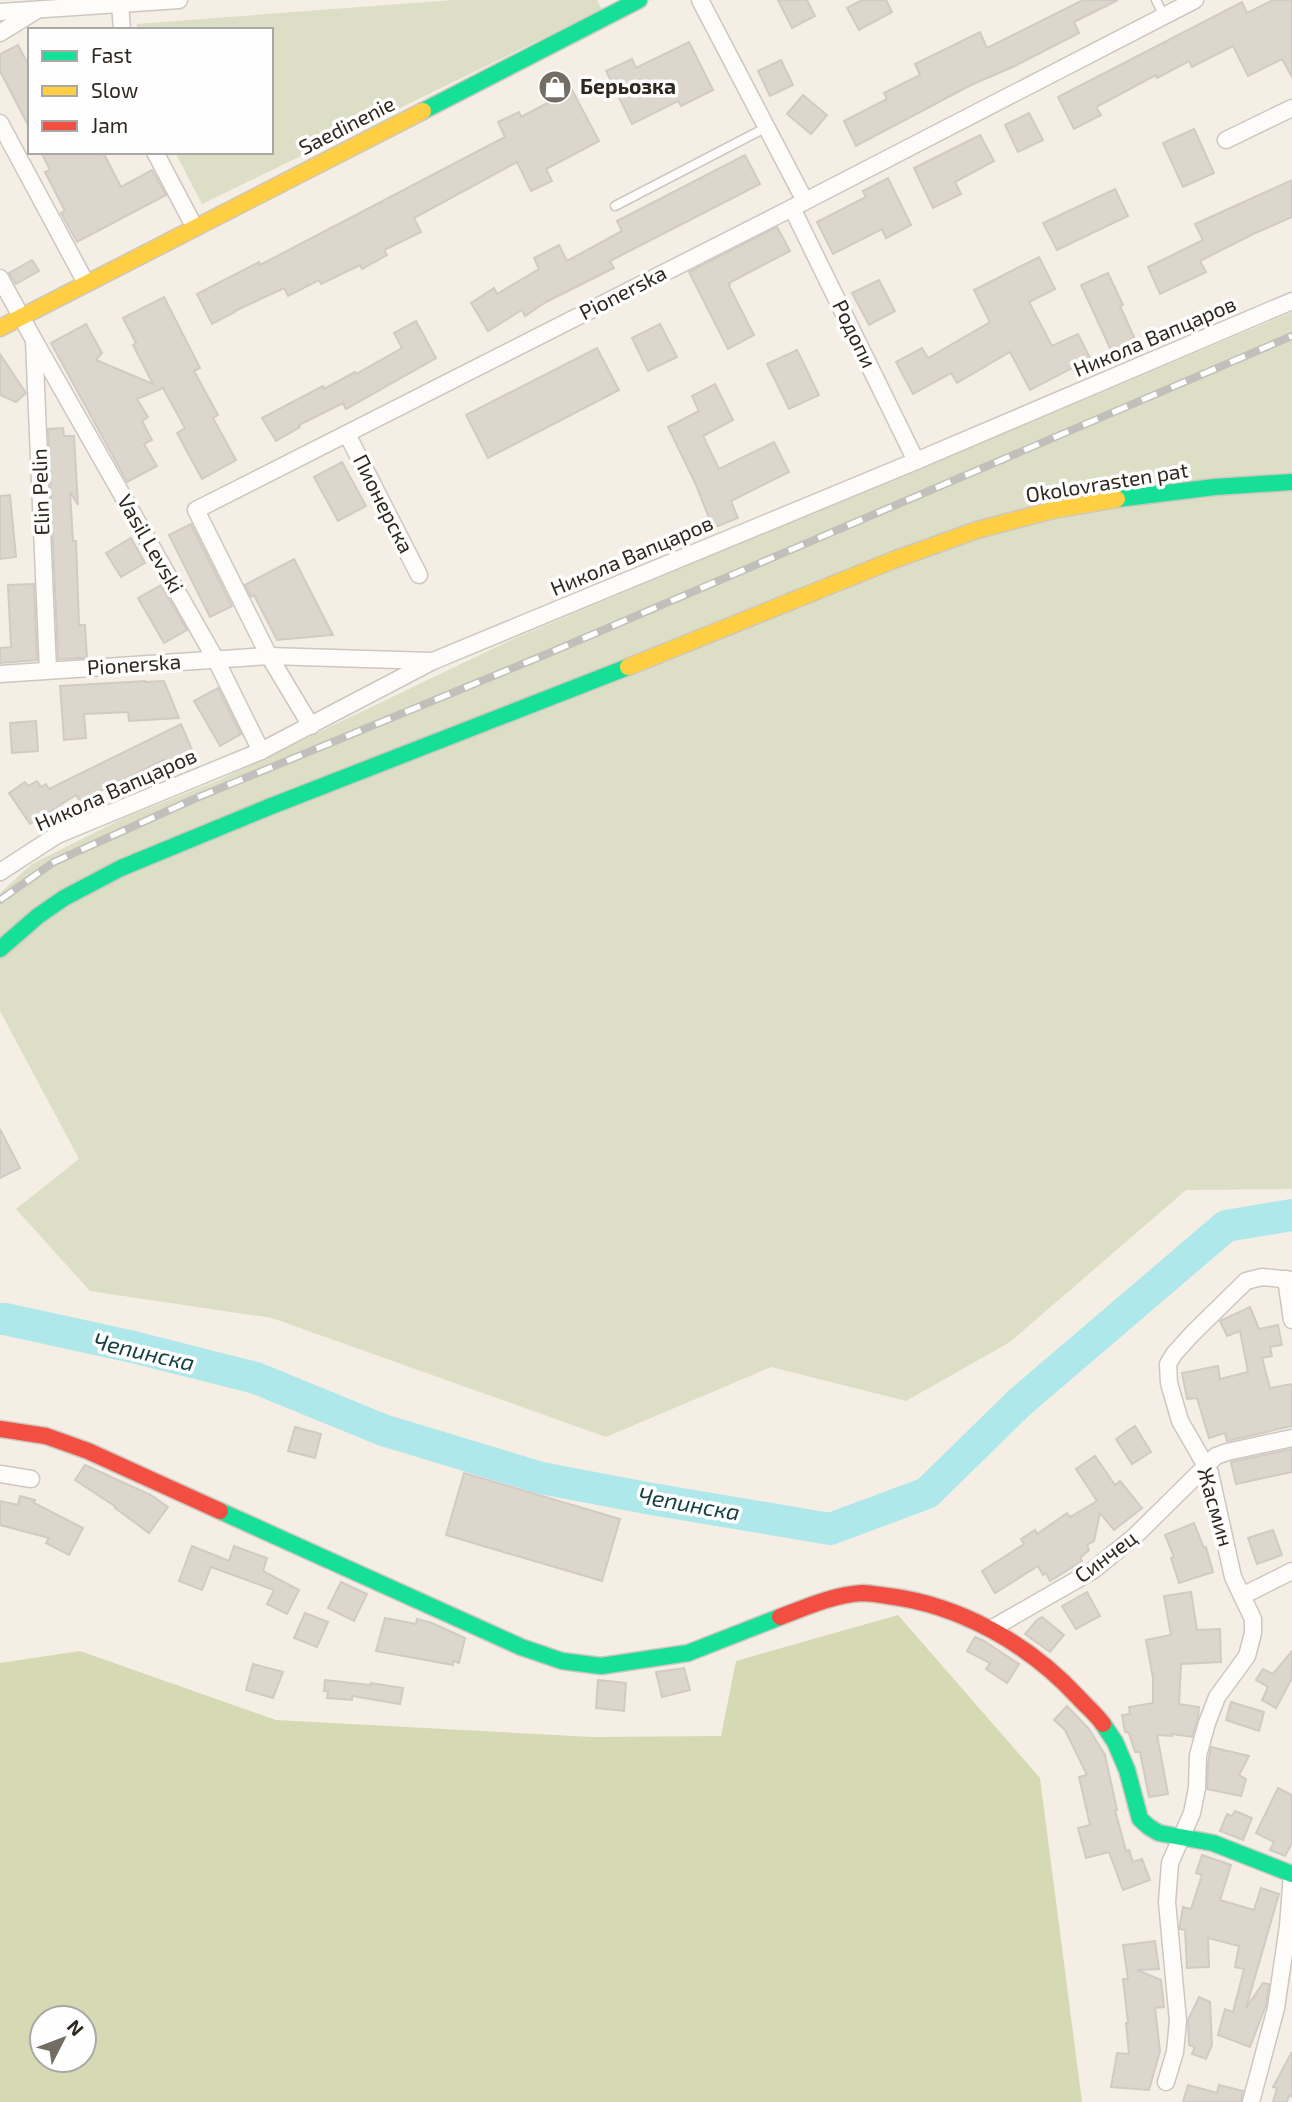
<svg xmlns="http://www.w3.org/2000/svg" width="1292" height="2102" viewBox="0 0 1292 2102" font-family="'Exo 2',sans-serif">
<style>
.green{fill:#dcdec5}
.forest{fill:#d5dab4;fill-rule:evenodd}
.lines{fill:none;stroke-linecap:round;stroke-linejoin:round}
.river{stroke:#aee8ea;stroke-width:32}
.building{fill:#dcd6cd;stroke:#d2cbc3;stroke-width:2}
.lane-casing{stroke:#cdc7bf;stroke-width:11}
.street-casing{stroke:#cdc7bf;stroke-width:19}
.fast-casing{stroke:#cdc7bf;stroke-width:19}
.slow-casing{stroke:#cdc7bf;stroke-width:19}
.jam-casing{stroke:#cdc7bf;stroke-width:19}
.lane{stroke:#fefcfb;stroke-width:8}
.street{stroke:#fefcfb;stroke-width:16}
.fast{stroke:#16e098;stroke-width:16}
.slow{stroke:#ffcf43;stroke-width:16}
.jam{stroke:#f24e42;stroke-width:16}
.rail-casing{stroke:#c1bfbc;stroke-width:8}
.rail{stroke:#fefefe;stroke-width:5;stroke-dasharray:16;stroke-linecap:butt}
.labels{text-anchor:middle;stroke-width:7;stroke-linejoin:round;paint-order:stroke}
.poi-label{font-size:21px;font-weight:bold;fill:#2d271e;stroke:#fefefe;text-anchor:start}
.street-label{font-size:21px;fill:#2d271e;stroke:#fefefe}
.water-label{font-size:23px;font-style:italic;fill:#174043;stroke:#fefefe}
</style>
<rect width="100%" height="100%" fill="#f5eee4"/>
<g class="green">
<polygon points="453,0 597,0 602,10 202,204 175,152 271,152 271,30 137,30 137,24"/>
<polygon points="1292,312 1292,1189 1186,1190 1010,1342 906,1401 771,1367 606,1437 272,1318 90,1291 16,1209 79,1159 0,1011 0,893 32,864 124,818 219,780 511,640"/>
</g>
<path class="forest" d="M898 1615 1040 1778 1082 2102H0V1663L80 1651 276 1720 592 1737 721 1736 736 1661ZM42 2018H84V2060H42Z"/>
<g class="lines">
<polyline class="river" points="0,1319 5,1319 133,1347 256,1378 383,1430 541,1478 652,1499 830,1529 927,1493 1020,1402 1226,1226 1292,1215"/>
</g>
<g class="building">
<polygon points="778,0 807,0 815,16 792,28"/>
<polygon points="862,0 886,0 892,12 859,30 847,8"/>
<polygon points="1083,0 1118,0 1074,22 1079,33 1015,66 971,85 856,146 844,121 887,99 884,93 920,75 915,64 980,32 987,48"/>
<polygon points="1273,0 1292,0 1292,77 1282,59 1248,76 1233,46 1192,67 1189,61 1157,78 1156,75 1096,107 1101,115 1074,129 1058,97 1242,2 1247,13"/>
<polygon points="689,42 713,90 681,106 678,101 632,124 606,71 632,59 636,68"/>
<polygon points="18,45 30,68 30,129 0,71 0,54"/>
<polygon points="781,60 793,85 770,96 758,71"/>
<polygon points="572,90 599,141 546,169 552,181 531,191 517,162 414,218 421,232 384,250 387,255 362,269 360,265 321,284 319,280 288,296 284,288 235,311 235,312 212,324 197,294 259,262 260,265 505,137 498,122 519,112 521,117"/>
<polygon points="803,95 827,115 811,134 787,114"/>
<polygon points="1029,113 1043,140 1018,152 1005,125"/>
<polygon points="1194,129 1214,173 1183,187 1163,143"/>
<polygon points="980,135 994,161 955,182 961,194 933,208 914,168"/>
<polygon points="41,152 103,152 121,187 152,170 166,195 77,242 61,213 65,211 45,172 50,170"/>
<polygon points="745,155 760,184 610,261 614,268 546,302 525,316 522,310 488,331 471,303 494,288 497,294 539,269 534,258 559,245 567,261 622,231 617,221"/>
<polygon points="888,178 911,225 886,238 882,229 833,254 817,222 866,197 863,191"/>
<polygon points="1292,180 1292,217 1253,234 1200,261 1206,272 1160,294 1148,267 1203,240 1195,224"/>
<polygon points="1115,189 1128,216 1057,250 1043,223"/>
<polygon points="777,227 790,251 729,283 730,285 729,286 754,335 728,349 689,272"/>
<polygon points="1039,257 1055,289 1029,302 1052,346 1078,334 1094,366 1075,374 1072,368 1030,390 1010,352 957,383 951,373 913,394 896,362 922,348 928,358 990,322 974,290"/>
<polygon points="32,260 39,271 16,284 9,273"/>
<polygon points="1108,273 1123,305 1120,306 1139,348 1115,359 1081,285"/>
<polygon points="879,280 895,311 869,325 852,293"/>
<polygon points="164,297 200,368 194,371 218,415 213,418 236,460 202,479 177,433 185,428 163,388 137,399 148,417 142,421 152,440 144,444 157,466 127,482 51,343 86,324 102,353 96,360 153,384 133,345 136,343 123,318"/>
<polygon points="416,321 436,358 346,409 343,403 299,425 300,427 276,441 262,418 323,386 324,389 355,372 356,374 402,348 394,333"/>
<polygon points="660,324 677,357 648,371 632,338"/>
<polygon points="597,348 619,390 488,458 466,415"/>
<polygon points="797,350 819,395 789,409 767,364"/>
<polygon points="0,354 26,393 16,402 0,395"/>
<polygon points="715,384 733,420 703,436 719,469 774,442 789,472 731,501 738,518 713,528 696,485 668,427 699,411 692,396"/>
<polygon points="63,428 64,436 74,436 78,505 70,492 73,541 76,541 79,625 85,625 87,658 58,659 48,429"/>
<polygon points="342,462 366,506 338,521 314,477"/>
<polygon points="10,495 16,557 0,559 0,496"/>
<polygon points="191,524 232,606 210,617 169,535"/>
<polygon points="131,538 145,563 121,577 106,553"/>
<polygon points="294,559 333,635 277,640 254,595 251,597 245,585"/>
<polygon points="34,584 37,660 0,663 0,648 11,647 8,585"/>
<polygon points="161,585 187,630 164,643 138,598"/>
<polygon points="145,681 145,682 164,681 179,718 129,721 128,712 84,714 86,738 64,740 60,686"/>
<polygon points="218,688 241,734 220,746 194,701"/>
<polygon points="36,721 38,751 12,753 10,723"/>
<polygon points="181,724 195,757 169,768 165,759 80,801 76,795 30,824 9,793 25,782 28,786 37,781 41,787 46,784 49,789"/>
<polygon points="0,1129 20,1168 0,1178"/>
<polygon points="1250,1307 1259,1329 1278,1325 1282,1345 1270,1347 1272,1356 1262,1358 1270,1388 1292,1384 1292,1426 1227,1441 1225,1433 1209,1438 1197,1398 1187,1399 1182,1373 1218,1366 1220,1379 1248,1372 1240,1331 1227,1336 1220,1321"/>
<polygon points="1135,1426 1151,1452 1132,1464 1116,1439"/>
<polygon points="295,1427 321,1434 315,1458 288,1451"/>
<polygon points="1292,1449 1292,1472 1236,1484 1231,1462"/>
<polygon points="1095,1456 1115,1485 1120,1481 1142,1508 1114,1530 1100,1513 1094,1541 1087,1545 1089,1550 1080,1558 1082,1561 1050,1581 1046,1573 1043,1575 1038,1566 995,1593 982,1571 1024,1544 1021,1539 1035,1530 1037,1534 1067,1513 1070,1517 1097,1501 1076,1469"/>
<polygon points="85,1465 151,1495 168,1507 149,1533 115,1508 116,1507 75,1480"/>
<polygon points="464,1473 620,1519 602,1581 446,1535"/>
<polygon points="20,1496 35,1500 34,1503 83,1528 69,1555 46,1543 49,1538 0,1525 0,1501 18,1505"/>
<polygon points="1194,1523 1204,1548 1206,1547 1213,1572 1179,1583 1171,1558 1174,1557 1165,1535"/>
<polygon points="1273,1530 1282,1555 1257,1564 1248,1538"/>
<polygon points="192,1546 229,1561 234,1546 267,1558 263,1571 299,1590 287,1614 267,1604 274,1590 211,1567 202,1590 179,1581"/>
<polygon points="341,1582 367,1594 354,1621 328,1608"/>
<polygon points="1087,1592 1100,1616 1076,1629 1062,1606"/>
<polygon points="1191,1592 1197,1630 1220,1629 1221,1662 1181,1664 1179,1704 1199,1707 1198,1717 1192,1737 1172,1734 1172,1736 1157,1735 1168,1794 1149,1797 1140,1752 1135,1752 1129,1733 1125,1732 1122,1715 1130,1714 1129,1707 1153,1703 1153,1678 1146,1640 1171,1635 1164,1596"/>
<polygon points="305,1613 328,1622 317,1647 294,1638"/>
<polygon points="1042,1617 1064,1635 1050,1652 1025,1634 1037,1620"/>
<polygon points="385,1618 416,1624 417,1619 432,1623 465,1638 459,1663 453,1661 453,1665 376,1651"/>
<polygon points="975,1637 984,1641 1019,1664 1007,1683 986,1669 990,1663 967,1651"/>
<polygon points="1292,1651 1292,1678 1276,1708 1262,1700 1268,1687 1256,1680 1263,1669 1273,1674"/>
<polygon points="253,1664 283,1672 273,1698 246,1690"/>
<polygon points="684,1668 690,1690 662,1697 656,1672"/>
<polygon points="325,1680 370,1685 371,1683 403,1688 400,1704 352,1696 352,1700 327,1698 328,1691 324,1691"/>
<polygon points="598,1680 626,1683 624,1711 596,1708"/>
<polygon points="1231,1702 1264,1712 1259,1731 1226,1720"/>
<polygon points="1067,1706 1089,1729 1105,1755 1117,1810 1115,1810 1126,1851 1129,1850 1133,1862 1142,1859 1150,1880 1123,1890 1109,1852 1086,1858 1078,1828 1090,1825 1079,1777 1087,1775 1065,1730 1054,1720"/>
<polygon points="1211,1747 1249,1756 1239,1775 1246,1779 1241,1796 1207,1789 1208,1762"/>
<polygon points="1278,1788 1292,1795 1292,1843 1285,1856 1270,1850 1274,1842 1256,1833"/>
<polygon points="1235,1811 1252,1818 1243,1840 1220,1831 1227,1814 1232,1816"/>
<polygon points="1202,1855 1231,1865 1220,1900 1254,1910 1261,1888 1279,1894 1246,2008 1263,1983 1269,1984 1266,2005 1250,2047 1218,2035 1225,2009 1233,2012 1244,1969 1235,1967 1239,1946 1208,1938 1209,1967 1187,1968 1185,1930 1180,1929 1180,1924 1183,1907 1191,1909 1202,1875 1196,1873"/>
<polygon points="1155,1941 1159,1969 1137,1970 1161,1980 1164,2007 1155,2008 1160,2051 1149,2090 1111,2087 1117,2053 1129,2054 1126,2023 1128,2023 1123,1979 1128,1979 1123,1945"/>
<polygon points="1199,1997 1210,2002 1212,2045 1206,2059 1192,2054 1195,2047 1189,2045 1188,2020"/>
<polygon points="1292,2052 1292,2097 1289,2095 1287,2102 1273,2102 1277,2088 1273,2087"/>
<polygon points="1188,2085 1217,2093 1219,2085 1243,2091 1241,2102 1183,2102"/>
</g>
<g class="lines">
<defs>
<g id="lane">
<polyline points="1156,0 1164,16"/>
<polyline points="615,206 767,127"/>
</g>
<g id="street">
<polyline points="700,0 805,201"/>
<polyline points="120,4 122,30"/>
<polyline points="0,12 179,0"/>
<polyline points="0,33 34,12"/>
<polyline points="0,123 86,283"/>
<polyline points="1226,140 1292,108"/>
<polyline points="155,152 195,228"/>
<polyline points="792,208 916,461"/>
<polyline points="0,278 34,340 48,670"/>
<polyline points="34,340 216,660 261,751"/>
<polyline points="347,434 419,575"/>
<polyline points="0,674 269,656 431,661"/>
<polyline points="311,726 269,656 196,510 792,208 1195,0"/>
<polyline points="0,872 57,835 261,751 433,661 916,461 1292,301"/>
<polyline points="1286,1279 1292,1320"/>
<polyline points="0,1474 31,1479"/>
<polyline points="1242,1596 1292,1571"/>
<polyline points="991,1629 1092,1571 1134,1537 1216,1456 1227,1452 1292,1438"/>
<polyline points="1166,2082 1175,2052 1178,2021 1167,1902 1170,1863 1192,1813 1197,1788 1198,1755 1207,1723 1217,1697 1247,1656 1253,1633 1253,1619 1233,1577 1210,1473 1180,1421 1169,1383 1168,1364 1174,1354 1192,1334 1246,1281 1262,1277 1292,1280"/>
<polyline points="1251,2102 1276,2008 1288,1926 1292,1874"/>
</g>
<g id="fast">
<polyline points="423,111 639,0"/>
<polyline points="1117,499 1215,487 1292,482"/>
<polyline points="0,949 38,916 64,898 121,868 269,807 628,667"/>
<polyline points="220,1511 521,1647 562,1661 601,1666 688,1653 780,1617"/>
<polyline points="1103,1724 1115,1742 1127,1770 1140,1819 1149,1827 1159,1833 1213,1843 1292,1874"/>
</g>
<g id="slow">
<polyline points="0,328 423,111"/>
<polyline points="628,667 896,559 977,530 1053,510 1117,499"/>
</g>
<g id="jam">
<polyline points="0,1429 46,1436 88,1451 220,1511"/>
<path d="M780 1617C806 1607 833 1595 862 1593 870 1593 880 1595 888 1596 960 1605 1029 1644 1078 1697 1086 1706 1096 1714 1103 1724"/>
</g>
</defs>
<use href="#lane" class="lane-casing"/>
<use href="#street" class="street-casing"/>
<use href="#fast" class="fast-casing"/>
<use href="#slow" class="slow-casing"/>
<use href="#jam" class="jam-casing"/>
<use href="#lane" class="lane"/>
<use href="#street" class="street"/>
<use href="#fast" class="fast"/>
<use href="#slow" class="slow"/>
<use href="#jam" class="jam"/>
<defs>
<polyline id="rail" points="0,900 54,862 194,799 542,656 1292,336"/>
</defs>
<use href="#rail" class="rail-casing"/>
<use href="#rail" class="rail"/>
</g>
<defs>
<symbol id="shop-disc" viewBox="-11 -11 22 22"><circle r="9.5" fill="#736d63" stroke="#fefefe"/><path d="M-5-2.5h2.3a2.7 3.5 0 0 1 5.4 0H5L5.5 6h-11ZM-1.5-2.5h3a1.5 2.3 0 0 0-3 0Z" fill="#fff"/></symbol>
</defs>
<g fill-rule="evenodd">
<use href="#shop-disc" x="536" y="68" width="38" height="38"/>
</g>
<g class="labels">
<g class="poi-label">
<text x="580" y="94">Берьозка</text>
</g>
<g class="street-label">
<text transform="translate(347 126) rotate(-27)" y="7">Saedinenie</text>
<text transform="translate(623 293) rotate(-27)" y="7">Pionerska</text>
<text transform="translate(854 334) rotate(64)" y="7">Родопи</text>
<text transform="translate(1155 337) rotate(-23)" y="7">Никола Вапцаров</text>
<text transform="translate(1107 483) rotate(-9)" y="7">Okolovrasten pat</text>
<text transform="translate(41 492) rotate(-92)" y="7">Elin Pelin</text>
<text transform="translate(383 504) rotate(63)" y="7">Пионерска</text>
<text transform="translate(150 544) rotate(60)" y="7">Vasil Levski</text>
<text transform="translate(632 556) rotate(-23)" y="7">Никола Вапцаров</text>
<text transform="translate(134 665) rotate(-4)" y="7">Pionerska</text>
<text transform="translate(116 790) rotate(-24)" y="7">Никола Вапцаров</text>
<text transform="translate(1215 1507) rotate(74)" y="7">Жасмин</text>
<text transform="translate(1106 1557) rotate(-37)" y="7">Синчец</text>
</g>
<g class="water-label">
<text transform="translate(144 1352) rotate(13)" y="8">Чепинска</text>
<text transform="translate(689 1504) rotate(10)" y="8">Чепинска</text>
</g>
</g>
<rect x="28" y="28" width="245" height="126" fill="#fefefe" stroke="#aaa8a4" stroke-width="2"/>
<rect x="42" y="51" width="35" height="10" fill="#16e098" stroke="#aaa8a4" stroke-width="2"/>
<text x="91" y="63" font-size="21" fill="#2d271e">Fast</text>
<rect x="42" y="86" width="35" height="10" fill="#ffcf43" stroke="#aaa8a4" stroke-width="2"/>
<text x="91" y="98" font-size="21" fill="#2d271e">Slow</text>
<rect x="42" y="121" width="35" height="10" fill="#f24e42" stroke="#aaa8a4" stroke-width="2"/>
<text x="91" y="133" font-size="21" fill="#2d271e">Jam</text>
<g transform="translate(63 2039) rotate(48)"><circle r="33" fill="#fefefe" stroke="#aaa8a4" stroke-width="2"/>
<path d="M0-5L12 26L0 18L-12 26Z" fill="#736d63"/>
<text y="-10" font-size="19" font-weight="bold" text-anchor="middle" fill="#2d271e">N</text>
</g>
</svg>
